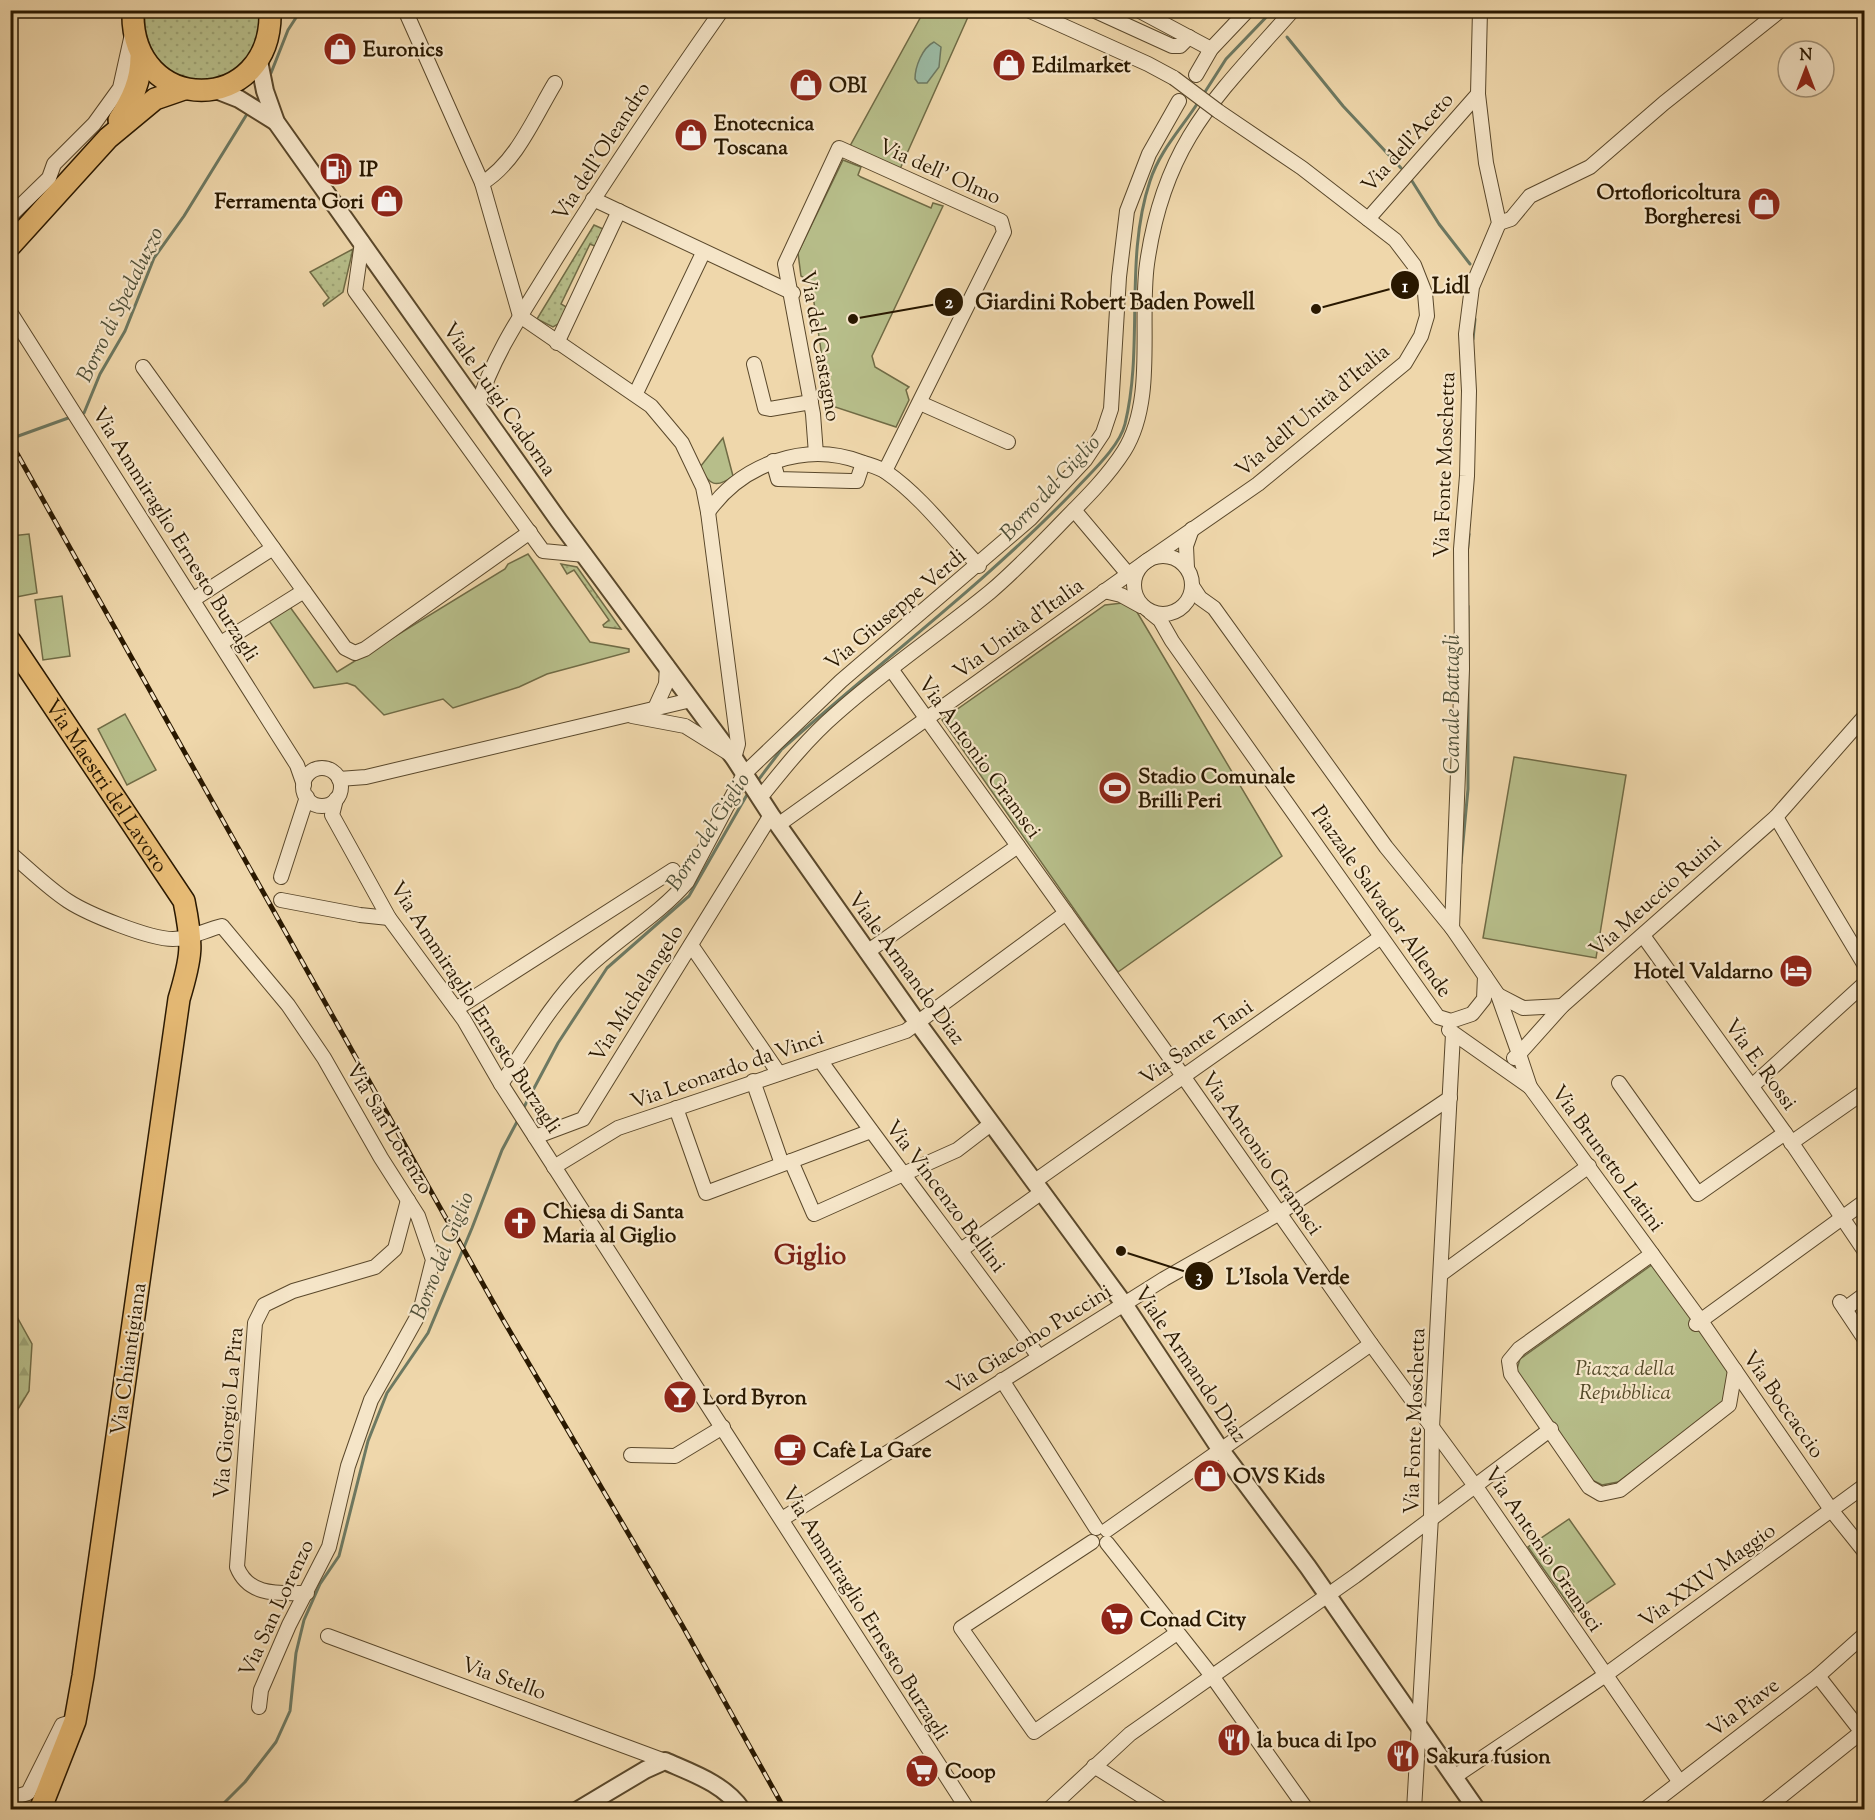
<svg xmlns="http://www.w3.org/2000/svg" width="1875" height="1820" viewBox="0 0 1875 1820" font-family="'Sorts Mill Goudy',serif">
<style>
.grass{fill:url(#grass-dots);stroke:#706b45;stroke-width:1.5}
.forest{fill:url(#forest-firs);stroke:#706b45;stroke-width:1.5}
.green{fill:#b7be8a;stroke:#706b45;stroke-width:1.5}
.water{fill:#9bbaa4;stroke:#6d7962;stroke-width:1.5}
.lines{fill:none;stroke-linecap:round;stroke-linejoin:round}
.stream{stroke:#6d7962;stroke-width:3}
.minor-casing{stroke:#5a482b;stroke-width:16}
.tertiary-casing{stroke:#5a482b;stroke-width:20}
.primary-casing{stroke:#291800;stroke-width:24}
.minor{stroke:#f5e5c8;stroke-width:14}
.tertiary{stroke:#f5e5c8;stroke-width:16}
.primary{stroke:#e8bc76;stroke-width:21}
.rail-casing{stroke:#291800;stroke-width:5}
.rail{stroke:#f5e5c8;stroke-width:3;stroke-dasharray:9;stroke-linecap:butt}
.minor-bridge-casing{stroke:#5a482b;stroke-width:16;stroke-linecap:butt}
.minor-bridge{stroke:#f5e5c8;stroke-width:14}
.labels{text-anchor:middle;stroke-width:4.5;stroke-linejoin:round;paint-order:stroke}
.poi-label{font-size:21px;font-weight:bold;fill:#291800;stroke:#f5e5c8;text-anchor:start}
.street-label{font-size:21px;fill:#291800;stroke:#f5e5c8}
.park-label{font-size:21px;font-style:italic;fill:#544a29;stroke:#f5e5c8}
.water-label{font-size:22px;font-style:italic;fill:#515139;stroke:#f5e5c8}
.district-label{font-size:27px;font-weight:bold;fill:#7a1f14;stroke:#f5e5c8}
.leader{fill:none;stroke:#291800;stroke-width:2}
.callout-dot{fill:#291800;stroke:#f5e5c8;stroke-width:2}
.mark-label{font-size:18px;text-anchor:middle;font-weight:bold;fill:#fff}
.callout-label{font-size:22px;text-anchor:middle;font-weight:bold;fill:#291800;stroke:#f5e5c8;stroke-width:4.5;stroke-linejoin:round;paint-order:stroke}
</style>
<defs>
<pattern id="grass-dots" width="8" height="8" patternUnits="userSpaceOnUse" patternTransform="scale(1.5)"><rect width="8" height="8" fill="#b7be8a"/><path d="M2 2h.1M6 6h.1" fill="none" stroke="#9da375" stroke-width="1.8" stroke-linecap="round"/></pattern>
<pattern id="forest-firs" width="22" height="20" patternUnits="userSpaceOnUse" patternTransform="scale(1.5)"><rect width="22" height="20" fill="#b7be8a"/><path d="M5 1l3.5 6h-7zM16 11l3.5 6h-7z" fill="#9da375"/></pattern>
</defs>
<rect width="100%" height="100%" fill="#efd7ab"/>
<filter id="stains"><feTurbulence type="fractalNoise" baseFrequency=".00333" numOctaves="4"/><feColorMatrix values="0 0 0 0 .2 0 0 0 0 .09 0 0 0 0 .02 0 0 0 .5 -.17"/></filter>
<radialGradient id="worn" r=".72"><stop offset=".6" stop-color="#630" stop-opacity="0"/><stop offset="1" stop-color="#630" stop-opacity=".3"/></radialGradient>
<g class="grass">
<path d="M145 11H259C262 21 259 27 257 37 255 43 254 50 251 55 249 61 239 66 234 70 188 103 140 61 145 11Z"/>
<polygon points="594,225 603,229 597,247 590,244 561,304 568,308 560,323 553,327 537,319"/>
<polygon points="353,249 343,292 324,306 323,304 329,298 310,272"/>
<polygon points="561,564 577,567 621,629 604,627 603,625 609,620 574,570 567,574"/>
</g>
<polygon class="forest" points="11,1306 32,1344 29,1391 12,1419 11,1459 16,1493 11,1506"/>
<g class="green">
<polygon points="924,11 953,11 968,17 900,169 850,146"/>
<polygon points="843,160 861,167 858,175 861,177 931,208 933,203 943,206 872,356 875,367 909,387 906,390 909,400 896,427 829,405 811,282 801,276 798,253"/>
<path d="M723 438 733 476C716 489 709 485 700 467Z"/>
<polygon points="29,534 37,593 11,598 11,536"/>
<polygon points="528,554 590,642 629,649 629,652 547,674 519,687 453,708 443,699 384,715 355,686 347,683 314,688 268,619 290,607 337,672 505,569 508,564"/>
<polygon points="62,596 70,656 43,660 35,600"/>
<polygon points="1131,602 1282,856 1118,972 942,720 1105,605"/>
<polygon points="125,714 156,770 127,785 98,729"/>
<polygon points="1514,757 1626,775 1596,958 1483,938"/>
<polygon points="1653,1264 1730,1374 1725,1402 1618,1482 1602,1485 1592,1480 1516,1372 1520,1359"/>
<polygon points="1569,1519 1615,1584 1574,1612 1528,1547"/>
</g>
<path class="water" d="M934 42 941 47 939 67 927 83H918L915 79C915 67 922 48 934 42Z"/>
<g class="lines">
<g class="stream">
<polyline points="1287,37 1343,106 1401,168"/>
<polyline points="271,73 288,30 301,10"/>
<polyline points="1203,95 1226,59 1273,10"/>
<polyline points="1412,181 1439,224 1470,264"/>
<polyline points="1473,339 1475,319"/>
<polyline points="80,414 84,413 100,374 125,331 154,258 184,216 247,114"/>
<polyline points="10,439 71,417"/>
<polyline points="1467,555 1469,534"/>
<path d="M756 783 781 750C878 663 982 586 1073 492 1089 474 1119 448 1125 424 1144 346 1124 259 1150 181 1160 150 1182 128 1199 101"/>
<polyline points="1461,863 1468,789 1468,606"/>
<polyline points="523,1109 558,1043 607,968 689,896 748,793"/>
<polyline points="217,1810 245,1782 276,1742 290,1711 296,1653 304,1620 320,1584 339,1556 368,1441 387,1393 428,1333 472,1228 502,1150 519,1118"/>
</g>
<defs>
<g id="minor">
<polyline points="405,10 482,183 520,316 651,406 682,443 703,487 708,512 738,744 734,758"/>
<polyline points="1028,10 1148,64 1174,78"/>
<polyline points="1093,10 1172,46 1180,46 1189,37"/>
<polyline points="1138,10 1211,49"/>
<polyline points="1196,75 1211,49 1248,10"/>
<path d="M482 183C516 163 535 116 555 83"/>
<polyline points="593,199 793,293"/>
<polyline points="10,216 49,178 54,164 94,124 120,88 132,34"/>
<polyline points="1368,219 1478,94"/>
<polyline points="1499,223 1511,219 1530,196 1590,167 1664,103 1781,10"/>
<polyline points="362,242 355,291 543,551 585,555"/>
<polyline points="10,312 297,765 304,785"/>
<polyline points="557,343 619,211"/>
<polyline points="754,364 765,408 770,409 811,402"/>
<polyline points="143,367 345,648 355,653 365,649 530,532"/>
<polyline points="636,393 703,253"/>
<polyline points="920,403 1008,442"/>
<path d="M478 405C493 355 525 309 552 265 606 178 663 94 722 10"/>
<polyline points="816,454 813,414 785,264 839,148 1001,221 1004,232 885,471"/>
<polyline points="773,461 778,479 851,481 857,481 863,463"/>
<polyline points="1074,510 1128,574"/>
<path d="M708 512C742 464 805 441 861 462 869 465 879 467 886 472 921 496 950 535 979 566"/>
<circle cx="1163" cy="585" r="29"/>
<polyline points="1187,568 1186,546 1192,529"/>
<polyline points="1104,591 1121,595 1141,606"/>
<polyline points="194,599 273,548"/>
<polyline points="1150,612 1160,620 1172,641 1438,1017 1451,1021 1472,1014 1484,999 1485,976 1452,928 1386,847 1214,608 1200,598 1192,586"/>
<polyline points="221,643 304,591"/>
<polyline points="891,669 1183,1076 1371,1344 1481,1494 1679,1781"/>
<polyline points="656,706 666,684 667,666"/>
<polyline points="632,716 685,726 730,754"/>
<circle cx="322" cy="787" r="19"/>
<polyline points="339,779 366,777 691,700"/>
<path d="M760 798C784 768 808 738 837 713 885 670 940 633 990 592 1016 570 1041 544 1065 519 1086 498 1108 476 1124 451 1156 400 1139 322 1147 264 1164 142 1216 97 1293 10"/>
<polyline points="336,799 332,815 389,918 464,1020 501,1084 968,1810"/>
<polyline points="1776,817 1864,964"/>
<polyline points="778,825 1144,563 1258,484 1405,363 1421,336 1427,316 1425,293 1414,265 1395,240 1302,168 1218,111"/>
<path d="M10 853C29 869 48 888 68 901 88 914 149 939 173 939 190 939 205 930 222 926L288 1005 324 1058 381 1158 418 1216 433 1260 420 1312 371 1400 348 1466 329 1547 289 1625 261 1690 259 1707"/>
<polyline points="281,877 307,797"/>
<polyline points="281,900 360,915 389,918"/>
<polyline points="1452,928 1462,669 1461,549 1467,476 1469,391 1466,334 1472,287 1499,223 1486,163 1478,94 1480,10"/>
<polyline points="1644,937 1785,1133 1864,1250"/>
<polyline points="691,945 778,1072"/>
<polyline points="867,952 1018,846"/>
<polyline points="1485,976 1498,995 1519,1054 1514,1058"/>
<polyline points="1498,995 1523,1008 1562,1006"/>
<polyline points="456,1009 673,870"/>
<polyline points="1449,1030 1530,1087 1519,1054 1562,1006 1776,817 1864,717"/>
<path d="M820 1060C891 1160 967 1257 1039 1357"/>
<polyline points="753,1081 782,1164"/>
<polyline points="1619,1083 1698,1194 1785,1133"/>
<path d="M501 1084C527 1047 550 1005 583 972 615 940 657 917 687 882L744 774 841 681 1030 519 1085 460 1103 433 1111 409 1119 277 1127 211 1149 154 1179 101"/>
<polyline points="1752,1086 1864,984"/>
<polyline points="1530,1087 1701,1321 1832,1511 1864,1551"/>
<polyline points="676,1108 706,1193 871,1131"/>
<polyline points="535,1137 583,1119 771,815"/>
<polyline points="1791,1143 1864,1092"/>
<polyline points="791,1161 814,1214 957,1150 991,1124"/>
<polyline points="554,1167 618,1128 906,1031 1066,913"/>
<polyline points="1035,1181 1381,937"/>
<polyline points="961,1250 1042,1192"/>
<polyline points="1652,1254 1519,1349 1509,1361 1511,1374 1589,1487 1601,1494 1620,1490 1729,1405 1735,1370"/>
<polyline points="1441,1274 1589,1166"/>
<polyline points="1840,1302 1864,1338"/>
<polyline points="1845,1309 1864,1295"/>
<polyline points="1696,1324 1864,1202"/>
<polyline points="1002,1380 1096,1528"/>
<polyline points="631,1455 675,1456 723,1427"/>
<polyline points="782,1519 1164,1279 1278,1214 1450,1098"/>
<polyline points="1107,1530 1371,1344"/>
<polyline points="1092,1542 961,1628 1034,1732 1177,1633"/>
<polyline points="1107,1543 1212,1676 1307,1810"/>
<path d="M307 1593C279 1593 249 1597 237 1567L255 1323 264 1305 293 1291 375 1267 395 1249 408 1200"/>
<polyline points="328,1636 665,1761"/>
<polyline points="1818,1676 1864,1735"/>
<polyline points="1094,1766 1164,1810"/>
<polyline points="1454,1777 1604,1676 1864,1486"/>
<polyline points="10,1793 18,1796 28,1793 62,1725 75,1721"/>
<polyline points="1048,1810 1130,1734 1355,1576 1551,1429"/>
<polyline points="1414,1810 1431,1517 1432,1428 1453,1034"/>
<polyline points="1644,1810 1818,1676 1864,1635"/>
<polyline points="1764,1810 1864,1730"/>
</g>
<g id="tertiary">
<polyline points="259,61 265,91 276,122 559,521 734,758 771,815 917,1022 1124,1304 1220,1449 1308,1567 1477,1810"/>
<polyline points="216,90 239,99 276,122"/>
<path d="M578 1810 645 1770 665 1761C692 1773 725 1784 742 1810"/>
</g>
<g id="primary">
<path d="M133 10C129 117 274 117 270 10"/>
<path d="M119 120C132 100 141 81 141 57"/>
<polyline points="10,246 108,138 155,99 184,89"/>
<path id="s1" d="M10 641 184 901C193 945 192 956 179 999L83 1676 75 1721 40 1810"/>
</g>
</defs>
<use href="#minor" class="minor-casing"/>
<use href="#tertiary" class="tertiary-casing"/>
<use href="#primary" class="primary-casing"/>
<use href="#minor" class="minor"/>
<use href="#tertiary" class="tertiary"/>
<use href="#primary" class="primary"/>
<defs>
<polyline id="rail" points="10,441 502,1318 682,1625 785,1810"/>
</defs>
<use href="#rail" class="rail-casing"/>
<use href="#rail" class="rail"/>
<defs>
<polyline id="minor-bridge" points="1174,78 1218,111"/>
</defs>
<use href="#minor-bridge" class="minor-bridge-casing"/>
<use href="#minor-bridge" class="minor-bridge"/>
</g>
<defs>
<symbol id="shop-disc" viewBox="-11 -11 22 22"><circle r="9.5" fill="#8f2418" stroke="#f5e5c8"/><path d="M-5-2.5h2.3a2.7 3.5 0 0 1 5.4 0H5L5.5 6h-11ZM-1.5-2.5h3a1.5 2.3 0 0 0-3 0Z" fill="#fff"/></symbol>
<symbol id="fuel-disc" viewBox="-11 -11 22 22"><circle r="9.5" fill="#8f2418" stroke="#f5e5c8"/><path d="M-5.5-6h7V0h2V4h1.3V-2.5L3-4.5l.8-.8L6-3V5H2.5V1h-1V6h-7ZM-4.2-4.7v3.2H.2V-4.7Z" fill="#fff"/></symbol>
<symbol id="stadium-disc" viewBox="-11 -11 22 22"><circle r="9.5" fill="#8f2418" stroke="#f5e5c8"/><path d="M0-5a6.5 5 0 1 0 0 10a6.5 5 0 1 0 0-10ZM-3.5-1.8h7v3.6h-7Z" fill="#fff"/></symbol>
<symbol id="hotel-disc" viewBox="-11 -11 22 22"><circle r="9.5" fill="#8f2418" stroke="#f5e5c8"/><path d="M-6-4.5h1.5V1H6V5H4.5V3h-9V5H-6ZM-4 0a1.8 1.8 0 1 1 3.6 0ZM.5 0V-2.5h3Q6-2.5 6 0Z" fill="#fff"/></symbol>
<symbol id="church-disc" viewBox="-11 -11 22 22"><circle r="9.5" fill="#8f2418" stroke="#f5e5c8"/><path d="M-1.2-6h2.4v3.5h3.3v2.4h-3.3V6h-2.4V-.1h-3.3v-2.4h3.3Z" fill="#fff"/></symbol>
<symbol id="bar-disc" viewBox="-11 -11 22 22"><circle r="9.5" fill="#8f2418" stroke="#f5e5c8"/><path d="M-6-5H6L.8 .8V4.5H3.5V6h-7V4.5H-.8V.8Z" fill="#fff"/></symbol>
<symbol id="cafe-disc" viewBox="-11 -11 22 22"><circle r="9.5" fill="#8f2418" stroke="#f5e5c8"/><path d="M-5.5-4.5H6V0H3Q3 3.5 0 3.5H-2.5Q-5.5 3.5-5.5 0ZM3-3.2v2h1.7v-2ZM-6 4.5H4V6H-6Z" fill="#fff"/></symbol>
<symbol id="supermarket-disc" viewBox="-11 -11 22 22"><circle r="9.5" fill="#8f2418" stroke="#f5e5c8"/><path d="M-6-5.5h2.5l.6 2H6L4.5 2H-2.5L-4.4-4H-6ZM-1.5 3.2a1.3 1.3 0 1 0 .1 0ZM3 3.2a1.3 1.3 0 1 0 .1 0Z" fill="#fff"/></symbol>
<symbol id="restaurant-disc" viewBox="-11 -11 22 22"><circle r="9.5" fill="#8f2418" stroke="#f5e5c8"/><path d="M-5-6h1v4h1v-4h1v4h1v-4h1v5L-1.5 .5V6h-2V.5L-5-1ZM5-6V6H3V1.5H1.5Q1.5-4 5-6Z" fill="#fff"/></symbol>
</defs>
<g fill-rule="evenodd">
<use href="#shop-disc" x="321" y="30" width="38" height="38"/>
<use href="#shop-disc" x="990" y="46" width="38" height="38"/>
<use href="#shop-disc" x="787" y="66" width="38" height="38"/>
<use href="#shop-disc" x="672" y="116" width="38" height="38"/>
<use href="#fuel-disc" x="317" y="150" width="38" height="38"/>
<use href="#shop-disc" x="368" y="182" width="38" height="38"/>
<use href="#shop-disc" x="1745" y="185" width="38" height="38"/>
<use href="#stadium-disc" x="1096" y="769" width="38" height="38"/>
<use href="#hotel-disc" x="1777" y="952" width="38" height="38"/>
<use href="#church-disc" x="501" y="1204" width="38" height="38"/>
<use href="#bar-disc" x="661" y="1378" width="38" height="38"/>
<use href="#cafe-disc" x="771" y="1431" width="38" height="38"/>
<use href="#shop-disc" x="1191" y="1457" width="38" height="38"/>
<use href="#supermarket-disc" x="1098" y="1600" width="38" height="38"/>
<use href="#restaurant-disc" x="1215" y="1721" width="38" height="38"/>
<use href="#restaurant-disc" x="1384" y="1737" width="38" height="38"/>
<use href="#supermarket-disc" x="903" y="1752" width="38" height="38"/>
</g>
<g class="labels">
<g class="poi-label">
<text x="363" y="56">Euronics</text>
<text x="1032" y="72">Edilmarket</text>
<text x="829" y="92">OBI</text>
<text x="714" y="130">Enotecnica<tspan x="714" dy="24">Toscana</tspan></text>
<text x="359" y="176">IP</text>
<text x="1741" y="199" text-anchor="end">Ortofloricoltura<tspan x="1741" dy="24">Borgheresi</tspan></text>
<text x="364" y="208" text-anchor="end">Ferramenta Gori</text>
<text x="1138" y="783">Stadio Comunale<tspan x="1138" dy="24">Brilli Peri</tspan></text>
<text x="1773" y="978" text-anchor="end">Hotel Valdarno</text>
<text x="543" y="1218">Chiesa di Santa<tspan x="543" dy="24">Maria al Giglio</tspan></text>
<text x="703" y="1404">Lord Byron</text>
<text x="813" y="1457">Cafè La Gare</text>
<text x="1233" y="1483">OVS Kids</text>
<text x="1140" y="1626">Conad City</text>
<text x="1257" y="1747">la buca di Ipo</text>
<text x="1426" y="1763">Sakura fusion</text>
<text x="945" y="1778">Coop</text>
</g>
<g class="street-label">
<text transform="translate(1407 142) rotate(-48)" y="7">Via dell'Aceto</text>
<text transform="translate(601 151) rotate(-57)" y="7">Via dell'Oleandro</text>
<text transform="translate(940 171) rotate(24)" y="7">Via dell' Olmo</text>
<text transform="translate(821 346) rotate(80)" y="7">Via del Castagno</text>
<text transform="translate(500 399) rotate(55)" y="7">Viale Luigi Cadorna</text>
<text transform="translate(1312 410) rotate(-40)" y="7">Via dell'Unità d'Italia</text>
<text transform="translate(1444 465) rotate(-88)" y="7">Via Fonte Moschetta</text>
<text transform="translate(176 534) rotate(58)" y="7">Via Ammiraglio Ernesto Burzagli</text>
<text transform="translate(895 609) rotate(-40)" y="7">Via Giuseppe Verdi</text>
<text transform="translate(1018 628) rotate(-36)" y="7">Via Unità d'Italia</text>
<text transform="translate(980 757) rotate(54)" y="7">Via Antonio Gramsci</text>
<text dy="7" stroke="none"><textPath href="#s1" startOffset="174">Via Maestri del Lavoro</textPath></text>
<text transform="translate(1655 896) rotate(-42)" y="7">Via Meuccio Ruini</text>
<text transform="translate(1382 901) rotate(55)" y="7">Piazzale Salvador Allende</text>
<text transform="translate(907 968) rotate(54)" y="7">Viale Armando Diaz</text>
<text transform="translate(636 993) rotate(-58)" y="7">Via Michelangelo</text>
<text transform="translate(476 1007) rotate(57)" y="7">Via Ammiraglio Ernesto Burzagli</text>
<text transform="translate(1196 1042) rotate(-35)" y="7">Via Sante Tani</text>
<text transform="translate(1761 1064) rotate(54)" y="7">Via E. Rossi</text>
<text transform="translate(727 1069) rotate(-19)" y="7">Via Leonardo da Vinci</text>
<text transform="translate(390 1128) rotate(59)" y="7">Via San Lorenzo</text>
<text transform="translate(1262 1153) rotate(55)" y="7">Via Antonio Gramsci</text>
<text transform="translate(1608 1158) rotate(54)" y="7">Via Brunetto Latini</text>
<text transform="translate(946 1196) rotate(53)" y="7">Via Vincenzo Bellini</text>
<text transform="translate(1029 1339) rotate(-32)" y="7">Via Giacomo Puccini</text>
<text transform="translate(128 1359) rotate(-82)" y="7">Via Chiantigiana</text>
<text transform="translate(1191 1364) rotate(56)" y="7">Viale Armando Diaz</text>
<text transform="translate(1784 1404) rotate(55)" y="7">Via Boccaccio</text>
<text transform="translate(228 1413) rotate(-85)" y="7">Via Giorgio La Pira</text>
<text transform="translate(1414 1421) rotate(-88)" y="7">Via Fonte Moschetta</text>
<text transform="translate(1544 1549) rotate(56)" y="7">Via Antonio Gramsci</text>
<text transform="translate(1707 1575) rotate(-36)" y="7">Via XXIV Maggio</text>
<text transform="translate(276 1608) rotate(-65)" y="7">Via San Lorenzo</text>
<text transform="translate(866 1613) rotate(58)" y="7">Via Ammiraglio Ernesto Burzagli</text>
<text transform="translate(504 1678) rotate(20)" y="7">Via Stello</text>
<text transform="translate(1743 1707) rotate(-37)" y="7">Via Piave</text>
</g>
<g class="park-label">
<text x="1625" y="1375">Piazza della<tspan x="1625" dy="24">Repubblica</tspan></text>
</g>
<g class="water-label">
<text transform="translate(119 304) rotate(-64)" y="8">Borro di Spedaluzzo</text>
<text transform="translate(1049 487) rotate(-47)" y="8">Borro del Giglio</text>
<text transform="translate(1451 704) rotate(-90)" y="8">Canale Battagli</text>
<text transform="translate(707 831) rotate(-57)" y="8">Borro del Giglio</text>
<text transform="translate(441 1255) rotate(-68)" y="8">Borro del Giglio</text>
</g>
<g class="district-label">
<text x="810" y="1264">Giglio</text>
</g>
</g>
<path class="leader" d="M1316 309L1405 285M853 319L949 302M1121 1251L1199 1276"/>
<g class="callout-dot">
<circle cx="1316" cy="309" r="6"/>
<circle cx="853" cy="319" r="6"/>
<circle cx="1121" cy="1251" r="6"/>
<circle cx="1405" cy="285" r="15"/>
<circle cx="949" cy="302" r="15"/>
<circle cx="1199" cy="1276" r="15"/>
</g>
<g class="mark-label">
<text x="1405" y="292">1</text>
<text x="949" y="308">2</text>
<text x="1199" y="1282">3</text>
</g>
<g class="callout-label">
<text x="1451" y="293">Lidl</text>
<text x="1115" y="309">Giardini Robert Baden Powell</text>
<text x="1288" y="1284">L'Isola Verde</text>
</g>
<rect width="1875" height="1820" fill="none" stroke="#efd7ab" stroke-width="36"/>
<rect x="12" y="12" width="1851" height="1796" fill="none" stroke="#291800" stroke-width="3"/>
<rect x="18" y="18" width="1839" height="1784" fill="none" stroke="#291800" stroke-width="1.5"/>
<g transform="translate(1806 69)"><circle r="28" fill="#f5e5c8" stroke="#a39378" stroke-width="1.5"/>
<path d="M0-4.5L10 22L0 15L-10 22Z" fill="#8f2418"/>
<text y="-9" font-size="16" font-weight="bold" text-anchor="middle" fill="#291800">N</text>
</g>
<rect width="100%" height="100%" filter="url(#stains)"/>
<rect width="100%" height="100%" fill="url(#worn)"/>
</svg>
